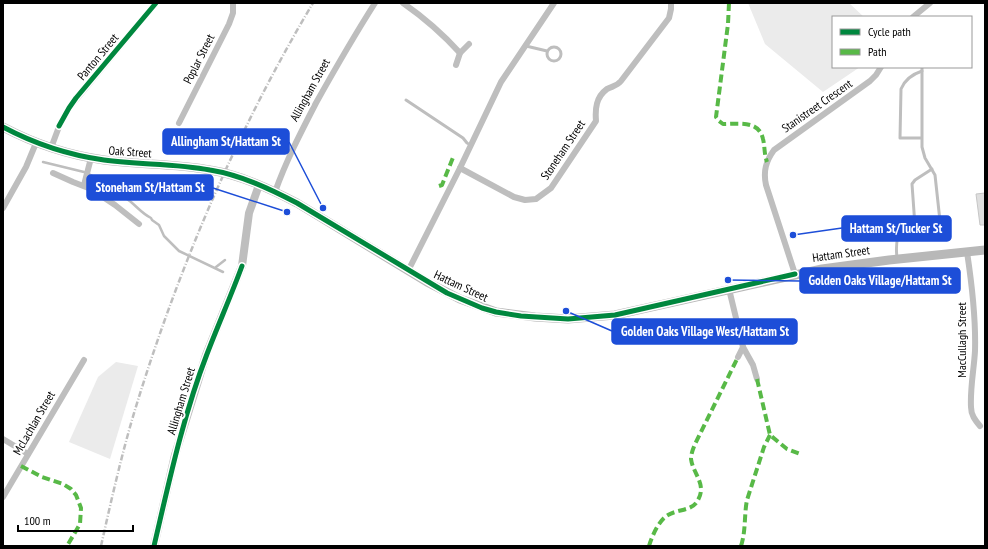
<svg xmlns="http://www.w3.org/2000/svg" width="988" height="549" viewBox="0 0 988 549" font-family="'PT Sans Narrow',sans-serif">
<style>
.green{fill:#ebebeb}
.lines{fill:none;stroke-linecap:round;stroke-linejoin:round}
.stream{stroke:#bebebe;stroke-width:2.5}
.building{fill:#dfdfdf;stroke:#c6c6c6}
.service{stroke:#bebebe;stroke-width:3}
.minor{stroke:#bebebe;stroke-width:6}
.tertiary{stroke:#bebebe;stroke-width:8}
.secondary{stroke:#b8b8b8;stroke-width:9}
.rail{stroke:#bebebe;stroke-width:2.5;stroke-dasharray:6 2 1 2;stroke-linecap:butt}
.quiet{stroke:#58b947;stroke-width:4;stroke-dasharray:8 4;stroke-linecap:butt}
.cycleway-casing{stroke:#fff;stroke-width:8}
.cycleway{stroke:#00873e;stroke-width:5}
.labels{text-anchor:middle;stroke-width:4;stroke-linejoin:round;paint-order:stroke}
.street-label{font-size:12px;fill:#000;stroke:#fff}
.leader{fill:none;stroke:#1d4ed8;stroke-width:1.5}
.callout-dot{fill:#1d4ed8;stroke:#fff;stroke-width:1.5}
.callout{fill:#1d4ed8;stroke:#1d4ed8;stroke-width:1.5}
.callout-label{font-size:13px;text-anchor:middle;font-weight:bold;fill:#fff}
</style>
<rect width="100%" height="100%" fill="#fff"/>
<g class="green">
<polygon points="748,3 849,3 864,17 833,17 833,67 860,67 823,92 765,44"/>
<polygon points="116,362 138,366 110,459 69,442 98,377"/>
</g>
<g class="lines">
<g class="stream">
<polyline points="43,162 84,172"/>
<path d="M89 174C104 182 118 192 131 202 138 208 143 214 151 218L152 220 159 225 164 236 179 251 223 272"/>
<polyline points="216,267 225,260"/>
</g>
</g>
<polygon class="building" points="985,193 985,225 980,225 976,194"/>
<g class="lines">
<g class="service">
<polyline points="526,46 547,51"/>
<circle cx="554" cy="54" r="7"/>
<polyline points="406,100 463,138 467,143 471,145"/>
<path d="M921 138H900L901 89C905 79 913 74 922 71"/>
<polyline points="915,226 912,184 915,180 932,169"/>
<path d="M897 258C893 222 909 227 938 224L940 221 935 175 925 158 922 147V67"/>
</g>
<g class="minor">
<path d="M403 3C426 19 441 32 460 53"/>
<polyline points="913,17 930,3"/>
<polyline points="456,65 460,53 469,44"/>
<polyline points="179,123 229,24 233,13 233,3"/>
<polyline points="51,148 60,124 69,108 156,3"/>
<path d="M460 168 514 197 525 200 536 199 551 188 596 121C595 109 596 97 607 89 613 86 617 86 621 81L669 18 671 9V3"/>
<polyline points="53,173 73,182 91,189 115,205 139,224"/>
<polyline points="84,185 91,158"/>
<path d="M275 192C286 161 301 132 316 103 335 69 354 36 375 3"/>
<polyline points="3,208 26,167 36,143"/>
<path d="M967 252C972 285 976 318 975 351 974 369 970 388 971 407 971 415 975 420 980 426"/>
<polyline points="408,271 460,168 501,82 554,3"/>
<path d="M795 274 766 185C763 171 766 161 774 150L870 81 876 75 881 67"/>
<polyline points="729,289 743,347 753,365 757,379"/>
<polyline points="738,357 743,347"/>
<polyline points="3,439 28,454"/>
<polyline points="3,497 84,360"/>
</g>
<polyline class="tertiary" points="154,546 175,455 199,378 206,355 242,266 249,213 259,185"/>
<path class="secondary" d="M3 127C35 144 68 155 104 160 139 165 175 163 210 170 241 175 270 189 297 203L427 282 460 299 496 312 535 317 568 319 615 315 822 269 889 260 985 250"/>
<path class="rail" d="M101 546C112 497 123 448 138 400 181 262 239 127 313 3"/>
<g class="quiet">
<path d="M729 3 728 24 716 117 719 121 723 124C739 124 759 120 763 139 765 147 764 154 767 162"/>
<polyline points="439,186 442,185 454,155"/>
<polyline points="757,379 770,435 787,449 800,454"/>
<polyline points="21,466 42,477 63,484 71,489 76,495 81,508 80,524 67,546"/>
<path d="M649 546C652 536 659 520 668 515 678 509 693 511 698 500 707 484 693 474 691 459 691 454 693 449 695 444L738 357"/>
<path d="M741 546C746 531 744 515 747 500L764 447 770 435"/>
</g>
<defs>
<g id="cycleway">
<polyline points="59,126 69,108 76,98 156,3"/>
<path d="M3 127C35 144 68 155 104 160 139 165 175 163 210 170 241 175 270 189 297 203L447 293 482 308 496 312 521 316 568 319 615 315 795 274"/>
<path d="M154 546C169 482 183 416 207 354 218 325 231 296 242 266"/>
</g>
</defs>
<use href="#cycleway" class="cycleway-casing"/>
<use href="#cycleway" class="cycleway"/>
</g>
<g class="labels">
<g class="street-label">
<text transform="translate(98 57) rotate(-50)" y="4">Panton Street</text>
<text transform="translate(199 59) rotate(-63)" y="4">Poplar Street</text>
<text transform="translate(310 90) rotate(-61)" y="4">Allingham Street</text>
<text transform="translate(817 106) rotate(-35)" y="4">Stanistreet Crescent</text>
<text transform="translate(563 150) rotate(-56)" y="4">Stoneham Street</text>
<text transform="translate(130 152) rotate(4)" y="4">Oak Street</text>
<text transform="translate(841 254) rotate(-8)" y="4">Hattam Street</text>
<text transform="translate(461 286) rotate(25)" y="4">Hattam Street</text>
<text transform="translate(962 340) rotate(-90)" y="4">MacCullagh Street</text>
<text transform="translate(181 401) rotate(-73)" y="4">Allingham Street</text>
<text transform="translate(34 423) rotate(-60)" y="4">McLachlan Street</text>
</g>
</g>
<path class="leader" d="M323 208L289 142M287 212L213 188M793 235L842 228M728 280L800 281M566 311L612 331"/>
<g class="callout-dot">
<circle cx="323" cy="208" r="4"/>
<circle cx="287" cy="212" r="4"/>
<circle cx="793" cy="235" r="4"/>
<circle cx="728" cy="280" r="4"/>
<circle cx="566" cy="311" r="4"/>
</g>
<g class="callout">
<rect x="163" y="129" width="126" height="25" rx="4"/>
<rect x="87" y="175" width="126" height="25" rx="4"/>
<rect x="842" y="216" width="109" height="25" rx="4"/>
<rect x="800" y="268" width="160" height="25" rx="4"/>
<rect x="612" y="319" width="185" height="25" rx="4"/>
</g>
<g class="callout-label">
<text x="226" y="146">Allingham St/Hattam St</text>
<text x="150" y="192">Stoneham St/Hattam St</text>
<text x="896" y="233">Hattam St/Tucker St</text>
<text x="880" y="285">Golden Oaks Village/Hattam St</text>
<text x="705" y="336">Golden Oaks Village West/Hattam St</text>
</g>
<rect width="988" height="549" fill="none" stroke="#000000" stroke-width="8"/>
<rect x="832" y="16" width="140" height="52" fill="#ffffff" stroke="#999999"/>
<rect x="840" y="29" width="20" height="6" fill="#00873e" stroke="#999999"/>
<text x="868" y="36" font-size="12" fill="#000000">Cycle path</text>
<rect x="840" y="49" width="20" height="6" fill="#58b947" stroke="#999999"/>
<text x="868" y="56" font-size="12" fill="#000000">Path</text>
<path d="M18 525v6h115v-6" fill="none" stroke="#000000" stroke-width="2"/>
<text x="24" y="525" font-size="12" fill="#000000" stroke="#ffffff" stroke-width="3" paint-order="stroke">100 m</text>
</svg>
